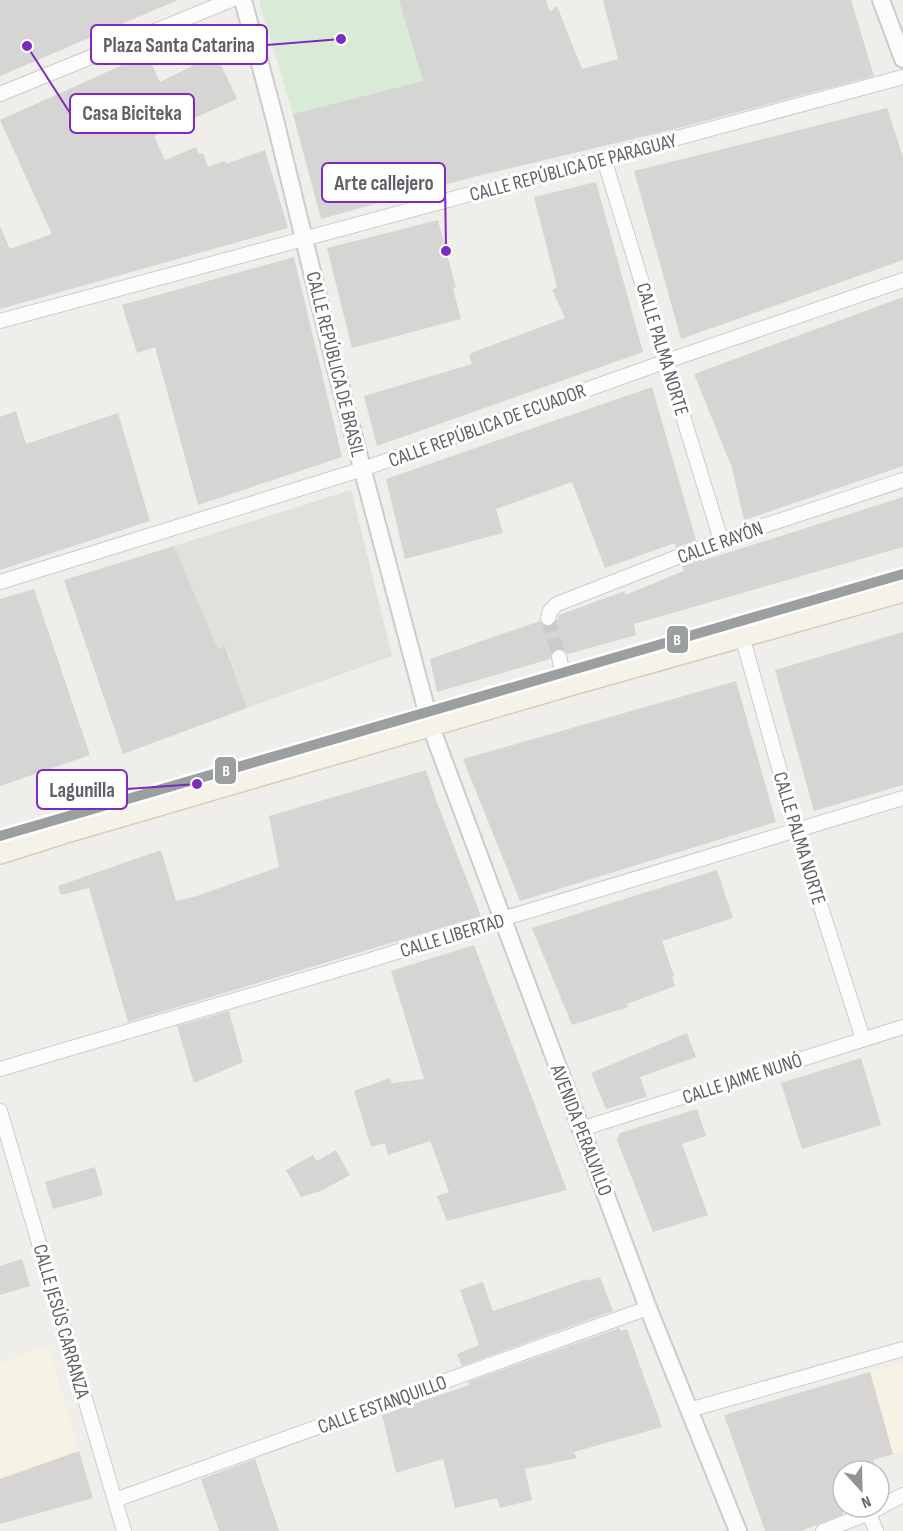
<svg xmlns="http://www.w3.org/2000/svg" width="903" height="1531" viewBox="0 0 903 1531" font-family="'Sofia Sans Condensed',sans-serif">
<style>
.commercial{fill:#f7f3e4}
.education{fill:#e2e0da}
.green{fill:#d8ebd6}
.building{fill:#d6d5d3}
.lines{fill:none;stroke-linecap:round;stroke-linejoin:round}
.minor-tunnel{stroke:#cbcbca;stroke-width:14;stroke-dasharray:14 7;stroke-linecap:butt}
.minor-casing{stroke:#cbcccc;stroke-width:16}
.tertiary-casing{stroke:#cbcccc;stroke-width:20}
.primary-casing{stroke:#d7ceb8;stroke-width:24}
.minor{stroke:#fdfcfc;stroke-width:14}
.tertiary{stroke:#fdfcfc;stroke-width:16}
.primary{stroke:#f4f2e9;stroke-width:21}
.metro-1-casing{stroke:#fff;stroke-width:15}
.metro-1{stroke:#9c9fa0;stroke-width:10}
.labels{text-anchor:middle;stroke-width:6;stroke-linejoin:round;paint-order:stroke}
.street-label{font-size:20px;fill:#5f6368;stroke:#fff}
.leader{fill:none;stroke:#7b2cbf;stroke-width:2}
.callout-dot{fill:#7b2cbf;stroke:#fff;stroke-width:2}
.callout{fill:#fff;stroke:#7b2cbf;stroke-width:2}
.callout-label{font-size:21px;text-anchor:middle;font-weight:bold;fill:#5f6368}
.line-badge{stroke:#fff;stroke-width:2}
.badge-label{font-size:16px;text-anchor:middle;font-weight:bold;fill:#fff}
</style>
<rect width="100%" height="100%" fill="#efeeea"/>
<g class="commercial">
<polygon points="48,1346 79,1451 0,1479 0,1363"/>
<polygon points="903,1363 903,1451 893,1454 870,1372"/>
</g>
<polygon class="education" points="351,490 392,656 247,708 226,647 218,649 174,546"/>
<polygon class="green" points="261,0 399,0 424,81 293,114 259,1"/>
<g class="building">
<polygon points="0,0 178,0 0,76"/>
<polygon points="399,0 546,0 550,12 557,6 582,69 618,59 603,0 851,0 874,76 671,130 473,177 321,219 293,114 423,81"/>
<polygon points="147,54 160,82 216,54 237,99 154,136 165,160 196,147 199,154 203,153 208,167 225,161 226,164 265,150 288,228 0,309 0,226 10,249 52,234 0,120"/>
<polygon points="887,108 903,157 903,260 681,339 634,171"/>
<polygon points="596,182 643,352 377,446 364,396 472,364 469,355 474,352 565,318 552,290 557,287 534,197"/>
<polygon points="438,220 456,288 453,289 461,319 352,348 327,248"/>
<polygon points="294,257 342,457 198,505 155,347 137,353 122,305"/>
<polygon points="903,297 903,466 744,520 732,468 694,374"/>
<polygon points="652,387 696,540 676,548 675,543 605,568 572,482 496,509 503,533 405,559 386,479"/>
<polygon points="16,411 26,444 118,413 150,521 0,570 0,417"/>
<polygon points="903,497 903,547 634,624 636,635 568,654 562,649 556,648 551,654 550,659 437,692 430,659 540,621 545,626 551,627 555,624 559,615 625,591 625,595 684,571 682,565 701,557 702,561"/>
<polygon points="174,546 218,649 225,646 247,708 123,754 64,580"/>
<polygon points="34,589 90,755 0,786 0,599"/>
<polygon points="903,632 903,785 814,811 775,670"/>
<polygon points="736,681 776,822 520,901 463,759"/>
<polygon points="426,770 436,800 481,916 128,1022 89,888 61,895 58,886 161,850 176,901 194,897 279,867 269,816"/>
<polygon points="717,870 733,918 662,941 674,976 672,977 675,986 627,1004 628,1007 572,1025 532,928"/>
<polygon points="474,945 567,1190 447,1221 437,1196 449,1192 430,1141 388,1155 385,1143 371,1147 354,1091 390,1078 392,1083 424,1079 391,971"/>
<polygon points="229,1011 243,1062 194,1083 177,1026"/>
<polygon points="687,1033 696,1057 640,1077 647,1097 606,1109 591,1073"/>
<polygon points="861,1058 881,1125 802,1149 781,1083"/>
<polygon points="697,1109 706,1136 682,1144 708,1215 653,1232 617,1140 620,1133"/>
<polygon points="336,1150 350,1175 321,1191 301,1197 286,1170 313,1155 317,1161"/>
<polygon points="95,1167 103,1195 53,1209 45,1182"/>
<polygon points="22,1259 30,1286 0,1295 0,1266"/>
<polygon points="600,1277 613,1311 462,1366 457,1354 479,1345 460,1290 483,1282 493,1311 587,1279 588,1281"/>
<polygon points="619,1328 621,1331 627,1329 662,1427 574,1452 577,1458 525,1469 532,1500 500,1508 497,1498 455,1508 443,1459 396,1473 382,1415 469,1385 468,1382"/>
<polygon points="870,1372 893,1454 873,1460 878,1471 843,1471 843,1514 801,1531 765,1531 724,1415"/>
<polygon points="79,1451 93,1498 0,1524 0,1479"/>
<polygon points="255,1459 279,1531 219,1531 201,1479"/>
</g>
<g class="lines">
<polyline class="minor-tunnel" points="548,618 559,657"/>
<defs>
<g id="minor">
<polyline points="0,94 231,0"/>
<polyline points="604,159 721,540"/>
<polyline points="0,321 903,77"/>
<polyline points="0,582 363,469 667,361 903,280"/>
<polyline points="548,618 550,611 557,604 721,540 903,480"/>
<polyline points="742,636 797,832 863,1039"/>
<polyline points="559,657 566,686"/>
<polyline points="0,1069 364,962 502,919 903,798"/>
<polyline points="0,1111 124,1531"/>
<polyline points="581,1129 903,1027"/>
<polyline points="689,1410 903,1349"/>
<polyline points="115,1500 648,1308"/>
<polyline points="869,1513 876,1531"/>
<polyline points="823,1531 869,1513 903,1495"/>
</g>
<g id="tertiary">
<polyline points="243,0 275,120 335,366 431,727 648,1308 738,1531"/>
<polyline points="881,0 903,59"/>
</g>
<polyline id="primary" points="0,853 63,833 566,686 903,591"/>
</defs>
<use href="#minor" class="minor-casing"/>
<use href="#tertiary" class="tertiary-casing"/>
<use href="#primary" class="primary-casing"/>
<use href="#minor" class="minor"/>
<use href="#tertiary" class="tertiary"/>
<use href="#primary" class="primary"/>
<defs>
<polyline id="metro-1" points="0,836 903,574"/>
</defs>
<use href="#metro-1" class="metro-1-casing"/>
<use href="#metro-1" class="metro-1"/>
</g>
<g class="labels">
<g class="street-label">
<text transform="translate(573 167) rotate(-15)" y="7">CALLE REPÚBLICA DE PARAGUAY</text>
<text transform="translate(663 349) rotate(73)" y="7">CALLE PALMA NORTE</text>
<text transform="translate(336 364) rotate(76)" y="7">CALLE REPÚBLICA DE BRASIL</text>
<text transform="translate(487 425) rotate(-20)" y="7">CALLE REPÚBLICA DE ECUADOR</text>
<text transform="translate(720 542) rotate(-20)" y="7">CALLE RAYÓN</text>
<text transform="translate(800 838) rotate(73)" y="7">CALLE PALMA NORTE</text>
<text transform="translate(452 935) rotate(-17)" y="7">CALLE LIBERTAD</text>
<text transform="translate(742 1078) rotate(-18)" y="7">CALLE JAIME NUNÓ</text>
<text transform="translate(582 1130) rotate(69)" y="7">AVENIDA PERALVILLO</text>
<text transform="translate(62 1321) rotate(74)" y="7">CALLE JESÚS CARRANZA</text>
<text transform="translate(382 1404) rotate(-20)" y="7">CALLE ESTANQUILLO</text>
</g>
</g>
<path class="leader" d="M341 39L267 45M27 46L70 113M446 251L445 182M197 784L127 789"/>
<g class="callout-dot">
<circle cx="341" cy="39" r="6"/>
<circle cx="27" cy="46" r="6"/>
<circle cx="446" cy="251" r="6"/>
<circle cx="197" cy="784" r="6"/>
</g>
<g class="callout">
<rect x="91" y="25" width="176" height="39" rx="6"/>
<rect x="70" y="94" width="124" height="39" rx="6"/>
<rect x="322" y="163" width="123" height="39" rx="6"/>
<rect x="37" y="770" width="90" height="39" rx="6"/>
</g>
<g class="callout-label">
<text x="179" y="52">Plaza Santa Catarina</text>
<text x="132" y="120">Casa Biciteka</text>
<text x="384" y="190">Arte callejero</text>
<text x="82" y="797">Lagunilla</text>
</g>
<g class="line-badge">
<rect x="666" y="625" width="23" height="29" rx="6" fill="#9c9fa0"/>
<rect x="214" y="756" width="23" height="29" rx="6" fill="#9c9fa0"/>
</g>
<g class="badge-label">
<text x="677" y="645">B</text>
<text x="226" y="776">B</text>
</g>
<g transform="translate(861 1489) rotate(158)"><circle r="28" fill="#ffffff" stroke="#bfc1c3" stroke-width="1.5"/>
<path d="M0-4.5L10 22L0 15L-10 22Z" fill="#919496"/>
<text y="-9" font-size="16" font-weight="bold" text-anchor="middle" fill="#5f6368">N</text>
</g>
</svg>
